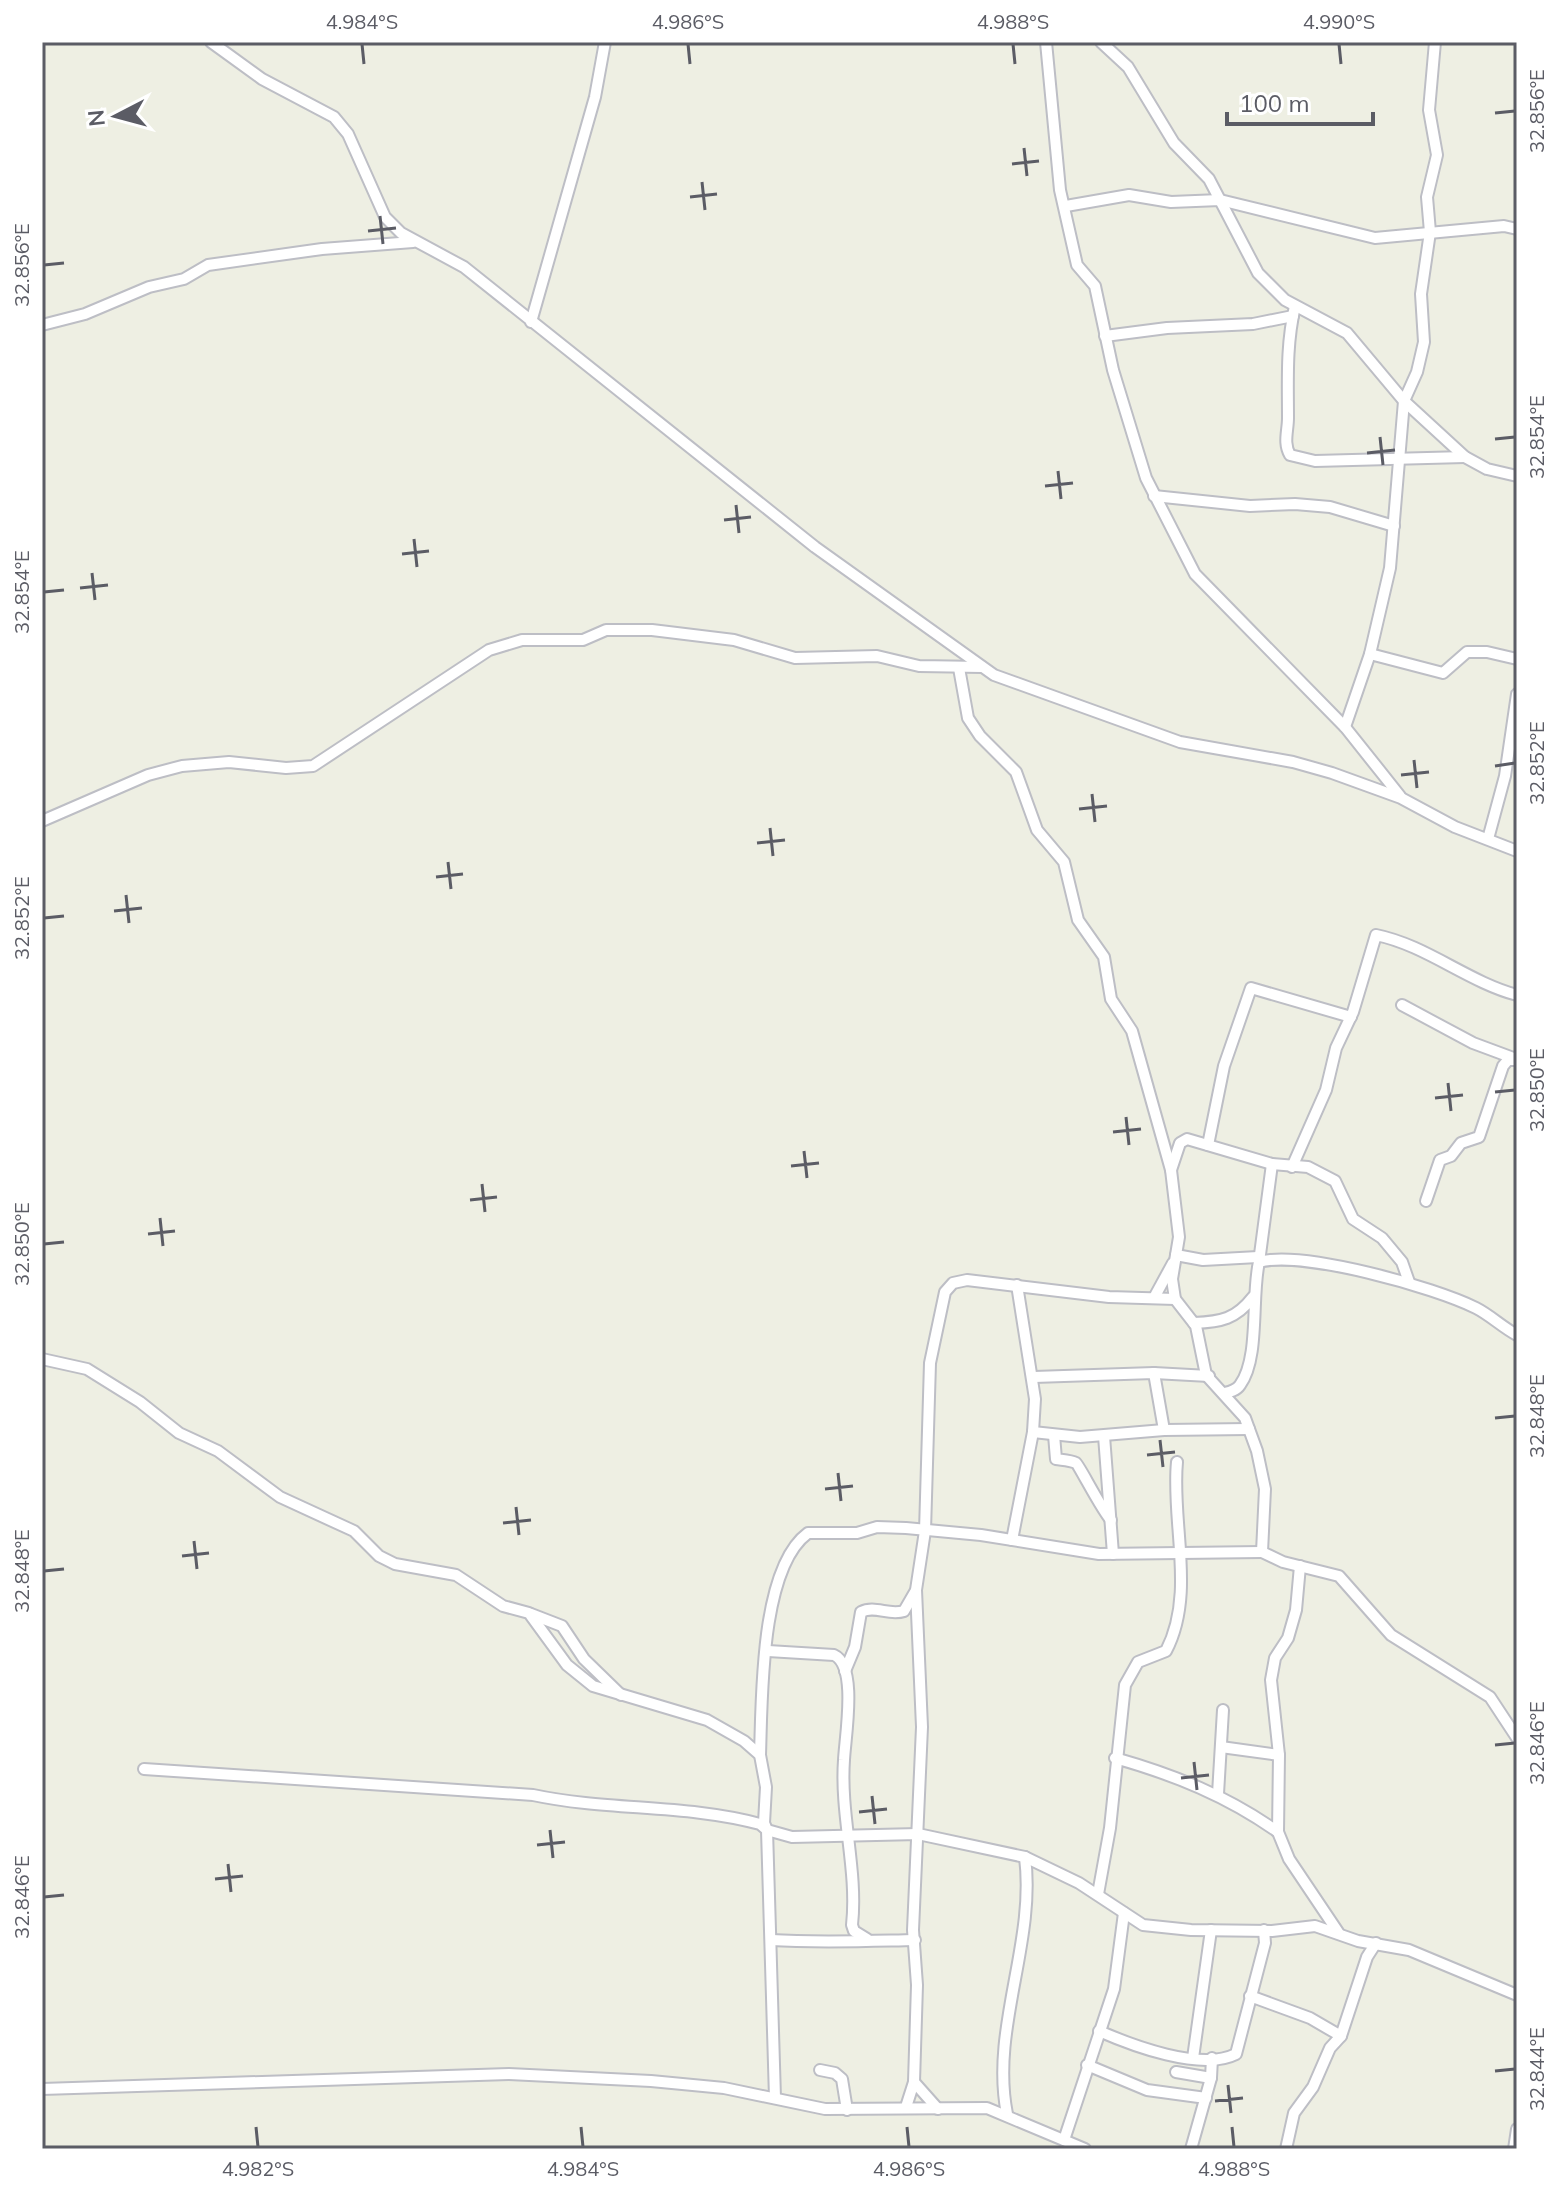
<svg xmlns="http://www.w3.org/2000/svg" width="1559" height="2191" viewBox="0 0 1559 2191" font-family="Mulish,sans-serif">
<style>
.lines{fill:none;stroke-linecap:round;stroke-linejoin:round}
.minor-casing{stroke:#bdbec5;stroke-width:14}
.minor{stroke:#fff;stroke-width:10}
.ticks{fill:none;stroke:#5b5c65;stroke-width:3}
.neatline{fill:none;stroke:#5b5c65;stroke-width:3}
.ticks-label{font-size:20px;text-anchor:middle;fill:#5b5c65}
</style>
<rect width="100%" height="100%" fill="#eeefe3"/>
<g class="lines">
<defs>
<g id="minor">
<polyline points="211,42 262,79 334,117 348,134 385,217 401,233 464,267 815,547 994,675 1180,742 1293,762 1332,773 1401,798 1455,827 1517,851"/>
<polyline points="1046,42 1060,190 1077,265 1095,286 1113,370 1146,478 1195,574 1345,727 1400,796"/>
<polyline points="1101,42 1128,67 1174,143 1209,179 1258,273 1285,300 1347,333 1404,401 1465,457 1487,469 1517,476"/>
<polyline points="1066,206 1129,195 1171,202 1220,200 1375,238 1504,226 1517,229"/>
<path d="M1295 306C1286 345 1288 380 1288 418 1288 431 1283 443 1290 455L1315 461 1465 457"/>
<polyline points="531,322 595,97 605,42"/>
<polyline points="42,325 85,314 149,287 184,279 208,265 322,249 413,242"/>
<polyline points="1105,336 1167,328 1253,324 1293,316"/>
<polyline points="1154,496 1250,506 1295,504 1330,507 1394,526"/>
<polyline points="1370,654 1443,673 1467,652 1487,652 1517,659"/>
<polyline points="959,668 968,718 980,736 1016,772 1037,830 1064,862 1078,920 1104,957 1111,999 1132,1031 1171,1170 1179,1237 1172,1279 1175,1299 1196,1326 1206,1375 1245,1418 1257,1451 1265,1489 1262,1552 1283,1562 1339,1576 1391,1635 1490,1697 1517,1738"/>
<polyline points="1345,727 1370,654 1390,568 1404,401 1417,372 1424,342 1421,294 1430,232 1427,197 1437,155 1429,110 1435,42"/>
<polyline points="42,821 148,775 182,766 229,762 286,768 313,766 489,650 522,640 583,640 606,630 652,630 734,640 795,658 877,656 919,666 982,667"/>
<polyline points="1488,839 1505,776 1517,694"/>
<polyline points="1402,1005 1473,1043 1516,1059"/>
<polyline points="1208,1145 1224,1066 1251,988 1351,1017"/>
<path d="M1292 1167 1326 1090 1336 1048 1353 1012 1376 935C1426 945 1468 982 1517 995"/>
<polyline points="1171,1170 1180,1143 1187,1139 1272,1164 1308,1167 1335,1181 1353,1219 1382,1238 1402,1262 1409,1282"/>
<polyline points="1426,1201 1440,1160 1451,1156 1461,1143 1479,1137 1503,1066 1508,1060 1517,1060"/>
<polyline points="1176,1255 1203,1260 1258,1257"/>
<polyline points="1259,1262 1272,1164"/>
<polyline points="1155,1296 1173,1263"/>
<path d="M1194 1323C1221 1322 1236 1319 1253 1297"/>
<polyline points="42,1359 87,1369 140,1402 179,1433 218,1451 280,1497 354,1531 379,1556 395,1564 456,1575 503,1606 529,1613 567,1665 593,1686 707,1720 744,1741 760,1755 766,1787 764,1823 767,1830 792,1837 918,1834 1025,1857 1079,1883 1143,1925 1191,1930 1272,1931 1315,1926 1358,1941 1409,1950 1517,1995"/>
<polyline points="1154,1373 1164,1430"/>
<polyline points="1034,1377 1154,1373 1209,1376"/>
<path d="M1224 1393C1229 1392 1236 1391 1240 1385 1260 1358 1251 1296 1259 1262 1302 1250 1434 1287 1476 1308 1490 1315 1502 1327 1517 1335"/>
<polyline points="1033,1432 1080,1437 1164,1430 1249,1429"/>
<path d="M1054 1435 1056 1459C1062 1460 1070 1460 1076 1463 1079 1465 1101 1509 1111 1520"/>
<polyline points="1104,1436 1113,1554"/>
<polyline points="1012,1540 1033,1432 1035,1399 1017,1285"/>
<polyline points="1300,1566 1296,1610 1288,1638 1275,1658 1271,1680 1279,1755 1278,1832 1289,1859 1338,1932"/>
<polyline points="531,1614 562,1626 584,1659 621,1695"/>
<path d="M768 1651 834 1655C858 1666 845 1737 844 1760 840 1815 858 1871 852 1925L854 1931 867 1939"/>
<path d="M845 1671 855 1647 861 1612C875 1605 889 1616 904 1611L915 1592"/>
<polyline points="1221,1747 1279,1755"/>
<path d="M760 1755C762 1698 760 1568 808 1533H857L877 1527 906 1528 981 1535 1099 1554 1262 1552"/>
<path d="M1115 1758C1175 1775 1227 1796 1278 1832"/>
<path d="M144 1769 533 1795C608 1811 686 1804 760 1824L767 1830 775 2098"/>
<polyline points="1218,1794 1223,1710"/>
<path d="M1098 1894 1110 1828 1125 1685 1138 1662 1166 1651C1196 1594 1171 1522 1177 1462"/>
<path d="M771 1940C819 1943 867 1941 915 1940"/>
<polyline points="1250,1996 1310,2018 1341,2036"/>
<path d="M1099 2031C1131 2045 1201 2072 1236 2054L1265 1943 1264 1930"/>
<polyline points="1193,2058 1211,1930"/>
<polyline points="1087,2065 1147,2090 1206,2098"/>
<polyline points="820,2070 835,2073 842,2079 847,2110"/>
<polyline points="1176,2072 1211,2078"/>
<polyline points="914,2082 938,2109"/>
<polyline points="42,2089 509,2074 651,2081 724,2088 825,2109 987,2108 1085,2149"/>
<polyline points="906,2107 914,2082 917,1985 913,1930 922,1727 916,1590 925,1531 930,1363 945,1292 953,1283 967,1280 1109,1297 1175,1299"/>
<path d="M1007 2114C990 2029 1036 1943 1025 1857"/>
<polyline points="1064,2140 1114,1989 1124,1913"/>
<polyline points="1191,2149 1211,2078 1212,2058"/>
<polyline points="1286,2149 1294,2113 1313,2087 1330,2048 1341,2036 1367,1957 1376,1943"/>
<polyline points="1514,2149 1517,2129"/>
</g>
</defs>
<use href="#minor" class="minor-casing"/>
<use href="#minor" class="minor"/>
</g>
<path class="ticks" d="M362 44 364 64M688 44 690 64M1013 44 1015 64M1339 44 1341 64M1495 113 1515 111M1024 148 1027 176M1012 164 1039 161M702 182 705 210M690 197 717 194M380 216 383 244M368 231 396 228M44 265 64 263M1380 437 1383 465M1495 439 1515 437M1367 453 1395 450M1058 471 1061 499M1045 486 1073 483M736 505 739 533M724 520 751 517M414 539 417 567M402 554 429 551M92 573 95 600M80 588 108 585M44 592 64 590M1414 760 1417 788M1495 766 1515 763M1401 775 1429 772M1092 794 1095 822M1079 809 1107 806M770 828 773 856M757 843 785 840M448 862 451 889M436 877 463 874M126 895 129 923M114 911 142 908M44 918 64 916M1448 1083 1451 1111M1495 1092 1515 1090M1435 1098 1463 1095M1126 1117 1129 1145M1113 1132 1141 1129M804 1151 807 1178M791 1166 819 1163M482 1184 485 1212M470 1200 497 1197M160 1218 163 1246M148 1234 175 1231M44 1244 64 1242M1495 1418 1515 1416M1160 1440 1163 1467M1147 1455 1175 1452M838 1473 841 1501M825 1489 853 1486M516 1507 519 1535M503 1523 531 1520M194 1541 197 1569M182 1556 209 1553M44 1571 64 1569M1495 1745 1515 1743M1194 1762 1197 1790M1181 1778 1209 1775M872 1796 875 1824M859 1812 887 1809M550 1830 553 1858M537 1845 565 1842M228 1864 231 1892M215 1879 243 1876M44 1897 64 1895M1495 2071 1515 2069M1228 2085 1231 2113M1215 2101 1243 2098M256 2127 258 2147M581 2127 583 2147M907 2127 909 2147M1232 2127 1234 2147"/>
<rect width="1559" height="2191" fill="none" stroke="#ffffff" stroke-width="88"/>
<g transform="translate(116 116) rotate(264)" stroke="#ffffff" stroke-width="6" paint-order="stroke">
<path d="M0-6L14 30L0 20L-14 30Z" fill="#5b5c65"/>
<text y="-12" font-size="22" font-weight="bold" text-anchor="middle" fill="#5b5c65">N</text>
</g>
<path d="M1227 112v12h146v-12" fill="none" stroke="#5b5c65" stroke-width="4"/>
<text x="1239" y="112" font-size="24" fill="#5b5c65" stroke="#ffffff" stroke-width="6" paint-order="stroke">100 m</text>
<rect x="44" y="44" width="1471" height="2103" class="neatline"/>
<g class="ticks-label">
<text x="362" y="29">4.984°S</text>
<text x="688" y="29">4.986°S</text>
<text x="1013" y="29">4.988°S</text>
<text x="1339" y="29">4.990°S</text>
<text transform="translate(1537 111) rotate(-90)" y="7">32.856°E</text>
<text transform="translate(22 265) rotate(-90)" y="7">32.856°E</text>
<text transform="translate(1537 437) rotate(-90)" y="7">32.854°E</text>
<text transform="translate(22 592) rotate(-90)" y="7">32.854°E</text>
<text transform="translate(1537 763) rotate(-90)" y="7">32.852°E</text>
<text transform="translate(22 918) rotate(-90)" y="7">32.852°E</text>
<text transform="translate(1537 1090) rotate(-90)" y="7">32.850°E</text>
<text transform="translate(22 1244) rotate(-90)" y="7">32.850°E</text>
<text transform="translate(1537 1416) rotate(-90)" y="7">32.848°E</text>
<text transform="translate(22 1571) rotate(-90)" y="7">32.848°E</text>
<text transform="translate(1537 1743) rotate(-90)" y="7">32.846°E</text>
<text transform="translate(22 1897) rotate(-90)" y="7">32.846°E</text>
<text transform="translate(1537 2069) rotate(-90)" y="7">32.844°E</text>
<text x="258" y="2176">4.982°S</text>
<text x="583" y="2176">4.984°S</text>
<text x="909" y="2176">4.986°S</text>
<text x="1234" y="2176">4.988°S</text>
</g>
</svg>
